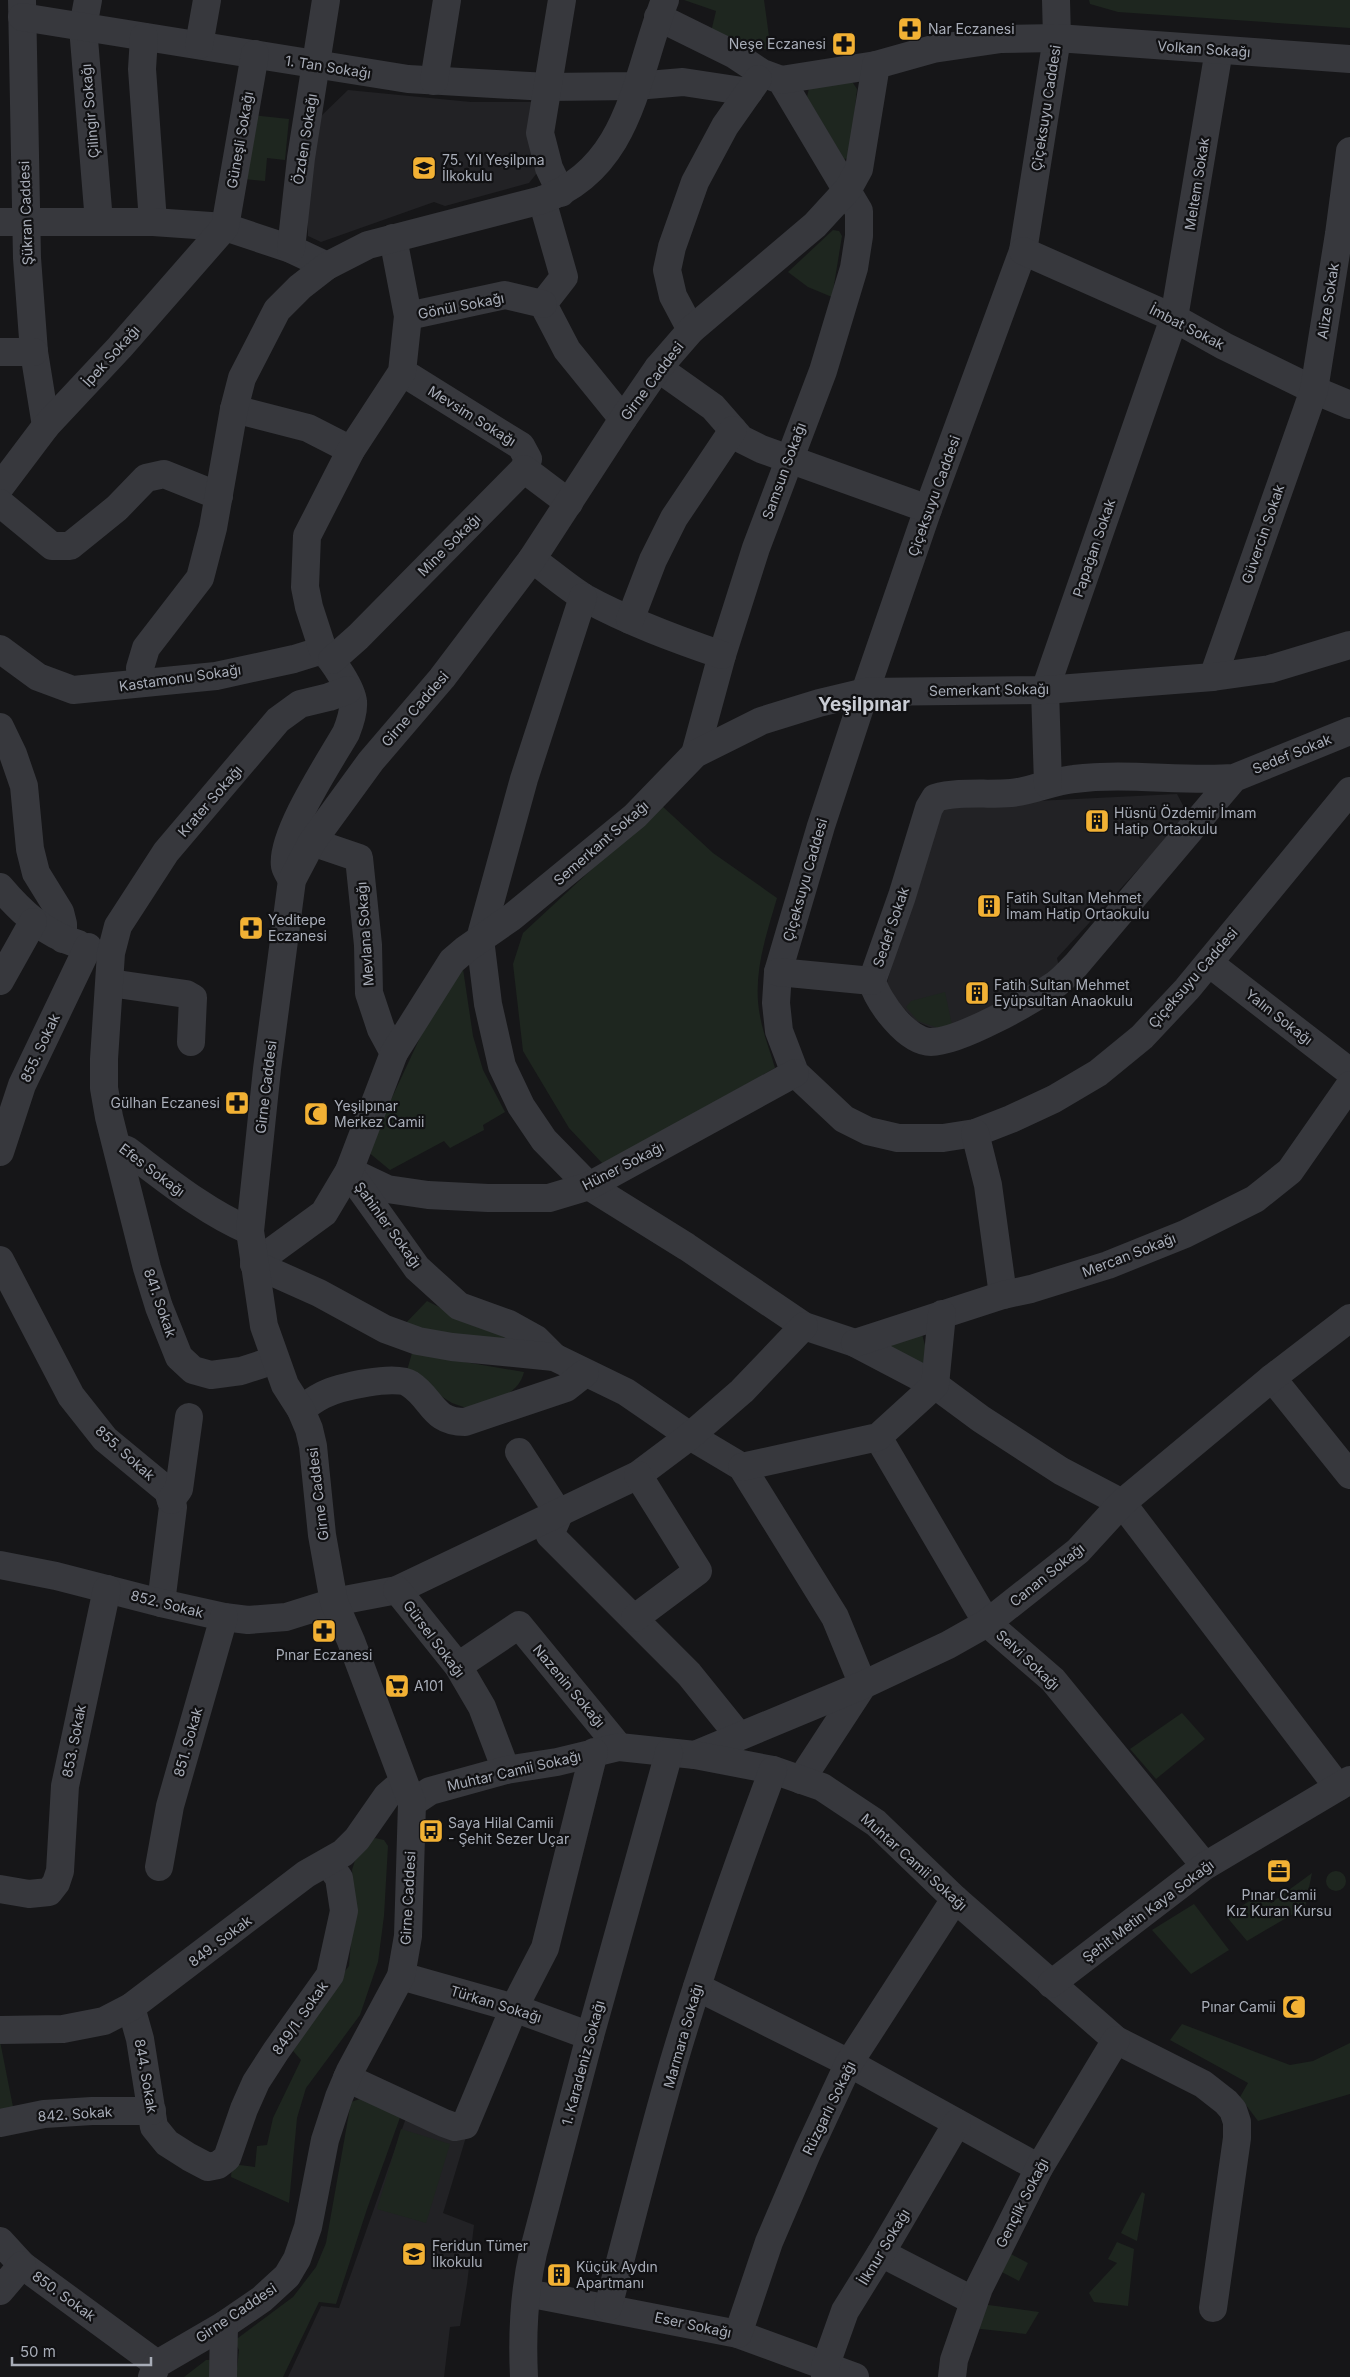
<svg xmlns="http://www.w3.org/2000/svg" width="1350" height="2377" viewBox="0 0 1350 2377" font-family="Inter,sans-serif">
<style>
.built{fill:#222225}
.green{fill:#1e261f}
.lines{fill:none;stroke-linecap:round;stroke-linejoin:round}
.minor{stroke:#37383d;stroke-width:28}
.labels{text-anchor:middle;stroke-width:4.5;stroke-linejoin:round;paint-order:stroke}
.poi-label{font-size:14px;fill:#a8adb8;stroke:#111113;text-anchor:start}
.street-label{font-size:14px;fill:#a8adb8;stroke:#111113}
.district-label{font-size:19px;font-weight:bold;fill:#c9ccd4;stroke:#111113}
</style>
<rect width="100%" height="100%" fill="#161618"/>
<g class="built">
<polygon points="348,90 471,102 534,102 537,173 529,183 445,206 434,202 321,242 308,236 308,194 319,118"/>
<polygon points="1177,794 1188,815 1057,958 1060,971 1005,1006 941,1032 916,1021 890,994 886,986 938,806"/>
<polygon points="407,2115 466,2137 443,2213 474,2225 467,2284 460,2326 450,2327 444,2377 288,2377 321,2306 339,2308"/>
</g>
<g class="green">
<polygon points="684,0 764,0 771,51 711,32 716,11"/>
<polygon points="1089,0 1350,0 1350,28 1118,12 1090,4"/>
<polygon points="846,81 853,83 857,89 850,158 844,159 807,97 809,88"/>
<polygon points="251,115 289,119 285,160 267,158 265,181 244,179"/>
<polygon points="833,230 839,231 842,236 832,297 808,287 788,272"/>
<path d="M661 805 713 853 777 898C766 936 752 975 760 1016 763 1033 770 1051 775 1068L603 1164 569 1128 523 1051 513 964 523 933Z"/>
<polygon points="463,969 473,1036 483,1070 505,1112 483,1125 484,1130 450,1148 444,1141 390,1170 367,1151 432,1012"/>
<polygon points="945,992 952,1025 941,1029 918,1021 906,1007 911,1001"/>
<polygon points="427,1301 461,1318 513,1336 517,1344 403,1326"/>
<polygon points="922,1334 930,1364 927,1372 881,1346"/>
<path d="M412 1353 524 1372C518 1397 490 1401 469 1409L452 1403 406 1374Z"/>
<polygon points="1182,1713 1205,1739 1156,1779 1130,1749"/>
<polygon points="375,1838 384,1840 388,1846 384,1916 378,1962 360,2015 306,2088 297,2118 289,2203 231,2177 232,2164 255,2167 257,2146 267,2145 273,2118 301,2060 287,2044 349,1966 354,1906 352,1870 357,1854"/>
<circle cx="1336" cy="1881" r="10"/>
<polygon points="1312,1873 1305,1907 1247,1941 1226,1916 1262,1893 1271,1903"/>
<polygon points="1194,1904 1229,1950 1191,1974 1152,1930"/>
<polygon points="1182,2024 1290,2065 1313,2061 1350,2043 1350,2094 1258,2121 1240,2097 1248,2083 1170,2040"/>
<polygon points="0,2041 13,2107 0,2117"/>
<polygon points="366,2097 402,2112 367,2209 336,2304 319,2302 283,2377 236,2377 239,2350 234,2341 293,2297 316,2267 326,2243 351,2102"/>
<polygon points="401,2129 450,2144 426,2223 377,2209"/>
<polygon points="1142,2192 1145,2194 1137,2241 1121,2233"/>
<polygon points="1117,2242 1134,2249 1128,2306 1094,2302 1089,2293 1117,2263 1108,2259"/>
<polygon points="1007,2252 1028,2263 1019,2281 998,2270"/>
<polygon points="981,2304 1039,2312 1026,2334 972,2328"/>
<polygon points="206,2360 210,2360 212,2367 211,2377 184,2377"/>
</g>
<g class="lines">
<g class="minor">
<polyline points="22,0 27,258 34,352 46,426"/>
<polyline points="88,0 83,27 99,222"/>
<polyline points="1056,0 1057,38 1023,251 928,509 865,692 821,826 778,972 776,1003 779,1031 795,1073 844,1119 868,1131 898,1138 943,1138 975,1133 1011,1119 1054,1099 1098,1073 1142,1037 1187,989 1350,791"/>
<polyline points="22,17 408,79 547,87 636,86 683,82 749,92"/>
<polyline points="658,17 735,55 762,73 781,80 859,211 859,236 854,268 823,371 756,548 722,655 695,754"/>
<polyline points="144,37 142,69 153,222"/>
<polyline points="199,45 207,0"/>
<polyline points="781,80 876,65"/>
<polyline points="434,81 447,0"/>
<polyline points="561,193 549,168 540,133 562,0"/>
<polyline points="542,200 564,277 543,304 567,350 623,419"/>
<polyline points="0,222 153,222 225,227 291,249 327,266"/>
<polyline points="291,249 301,158 326,0"/>
<polyline points="1023,251 1174,318 1224,346 1314,390 1350,405"/>
<polyline points="408,316 505,295 543,304"/>
<polyline points="691,330 673,296 667,270 672,247 695,182 725,126 758,79"/>
<polyline points="0,352 34,352"/>
<polyline points="658,368 713,407 741,439 761,449 928,509"/>
<polyline points="402,372 521,446 528,459 524,469"/>
<polyline points="234,409 308,428 351,450"/>
<polyline points="0,487 46,426 120,347 225,227 255,54"/>
<polyline points="0,503 52,546 70,546 117,508 146,478 164,474 219,496"/>
<path d="M532 559C550 572 567 587 585 598 629 622 675 639 722 655"/>
<polyline points="583,597 524,779 480,939 488,1004 502,1066 521,1106 544,1140 589,1186 687,1247 804,1326 855,1343 935,1385 981,1419 1061,1471 1122,1503 1338,1787"/>
<polyline points="630,620 653,560 674,518 733,430"/>
<path d="M0 649 38 677 73 690 216 676 294 659 323 650C332 660 352 688 353 702 354 712 350 723 346 733 330 761 280 836 285 866 286 871 290 876 292 880"/>
<polyline points="323,650 309,607 305,587 307,536 351,450 402,372 408,316 393,238"/>
<polyline points="332,660 358,637 524,469 569,503"/>
<polyline points="1213,677 1314,390 1339,234 1350,151"/>
<path d="M141 683 140 668 146 648 200 578 213 528 234 409 242 378 277 310 300 287 327 266 368 245 542 200C631 168 635 77 665 0"/>
<polyline points="0,727 13,754 24,786 30,849 36,873 60,912 63,924 63,939"/>
<path d="M1234 778 1076 965C1069 972 1063 979 1056 984 1031 1001 960 1042 931 1042 907 1042 878 1002 872 981L902 896 929 808 935 798C959 791 985 795 1011 793 1032 791 1053 781 1074 779 1127 772 1181 782 1234 778L1350 731"/>
<polyline points="1048,784 1045,690 1174,318 1219,50"/>
<polyline points="312,842 359,858 368,945 369,993 381,1029 394,1053"/>
<path d="M0 887C22 913 45 934 78 944"/>
<polyline points="1209,963 1350,1072"/>
<polyline points="778,972 872,981"/>
<polyline points="0,981 33,922"/>
<polyline points="110,983 186,994 193,998 191,1042"/>
<polyline points="975,1133 988,1185 1003,1295"/>
<path d="M118 1147 127 1150C167 1180 204 1211 250 1231"/>
<polyline points="0,1152 22,1085 88,947"/>
<polyline points="349,1171 387,1189 428,1195 488,1198 549,1198 589,1186 795,1073"/>
<polyline points="350,1174 417,1268 459,1306 509,1324 536,1339 554,1357"/>
<polyline points="0,1260 71,1396 105,1439 168,1491 173,1507 161,1603"/>
<polyline points="254,1264 324,1213 349,1171 394,1053 452,961 466,949 512,917 635,816 695,754 761,721 819,703 865,692 1045,690 1213,677 1270,669 1350,645"/>
<polyline points="254,1264 319,1293 385,1329 418,1341 452,1347 554,1357 626,1392 690,1436 742,1467 835,1617 863,1685 801,1780"/>
<polyline points="855,1343 1003,1295 1031,1289 1108,1265 1185,1234 1255,1199 1290,1171 1350,1085"/>
<polyline points="275,1360 241,1371 211,1375 193,1370 179,1357 159,1307 147,1268 109,1117 104,1088 104,1059 111,953 118,926 166,852 278,720 300,704 329,697 348,690"/>
<polyline points="1272,1378 1350,1475"/>
<path d="M301 1410C308 1404 315 1399 323 1395 339 1387 396 1374 410 1384 433 1399 432 1422 465 1422L566 1388 585 1373"/>
<polyline points="878,1437 987,1623 1053,1680 1205,1866"/>
<polyline points="519,1452 559,1514 550,1535 689,1674 739,1736"/>
<polyline points="742,1467 878,1437 935,1385 942,1314"/>
<polyline points="171,1500 179,1489 189,1417"/>
<polyline points="0,1565 56,1576 161,1603 224,1617 248,1620 286,1617 334,1602 397,1590 638,1475 690,1436 742,1391 804,1326"/>
<polyline points="397,1590 458,1666 482,1707 506,1770"/>
<polyline points="635,1618 698,1571 638,1475"/>
<polyline points="458,1666 519,1625 619,1747"/>
<polyline points="695,1755 863,1685 948,1645 987,1623 1078,1551 1122,1503 1272,1378 1350,1318"/>
<polyline points="412,1803 430,1791 506,1770 557,1762 619,1747 695,1755 773,1770 822,1787 876,1823 955,1899 1116,2040 1203,2084 1226,2102 1233,2110 1237,2122 1237,2138 1213,2308"/>
<polyline points="159,1867 170,1806 224,1617"/>
<polyline points="0,1889 29,1894 49,1892 56,1883 60,1871 65,1786 107,1589"/>
<polyline points="401,1976 514,2008 590,2036"/>
<polyline points="1051,1984 1205,1866 1350,1780"/>
<polyline points="697,1987 849,2063 1039,2168"/>
<polyline points="131,2007 140,2039 154,2127 167,2143 189,2157 208,2167 218,2165 227,2158 244,2109 256,2082 276,2051 330,1975 344,1911 339,1878 328,1863"/>
<polyline points="0,2030 63,2029 104,2021 131,2007 306,1874 343,1853 357,1839 387,1796 395,1789 405,1786"/>
<polyline points="347,2078 444,2123 455,2127 465,2125 514,2008 545,1948 594,1752"/>
<polyline points="0,2123 44,2114 92,2111 152,2111"/>
<polyline points="0,2241 22,2265 157,2364"/>
<polyline points="881,2253 974,2301"/>
<polyline points="0,2291 22,2265"/>
<polyline points="527,2293 738,2334 855,2377"/>
<path d="M608 2307C630 2225 650 2143 674 2061 703 1963 737 1866 773 1770"/>
<polyline points="738,2334 769,2242 808,2151 849,2063 955,1899"/>
<polyline points="152,2377 157,2364 224,2325 262,2299 287,2276 297,2259 308,2227 325,2140 339,2097 350,2071 401,1976 408,1936 412,1803 351,1641 334,1602 322,1535 313,1446 309,1429 301,1410 285,1385 264,1326 250,1231 267,1069 292,880 312,842 371,761 442,678 532,559 623,419 658,368 691,330 815,225 848,189 859,169 876,65 933,49 1001,39 1057,38 1350,59"/>
<polyline points="223,2377 224,2325"/>
<path d="M524 2377C522 2336 524 2293 533 2253L590 2036 669 1753"/>
<polyline points="825,2377 825,2367 845,2311 881,2253 957,2123"/>
<polyline points="952,2377 954,2360 979,2288 1039,2168 1116,2040"/>
</g>
</g>
<defs>
<symbol id="pharmacy-square" viewBox="-11 -11 22 22"><rect x="-9" y="-9" width="18" height="18" rx="4" fill="#f2b134" stroke="#111113"/><path d="M-2-6h4v4h4v4h-4v4h-4v-4h-4v-4h4Z" fill="#111"/></symbol>
<symbol id="school-square" viewBox="-11 -11 22 22"><rect x="-9" y="-9" width="18" height="18" rx="4" fill="#f2b134" stroke="#111113"/><path d="M0-5L7-2L0 1L-7-2ZM-4 1L0 2.5L4 1V4Q0 6-4 4Z" fill="#111"/></symbol>
<symbol id="building-square" viewBox="-11 -11 22 22"><rect x="-9" y="-9" width="18" height="18" rx="4" fill="#f2b134" stroke="#111113"/><path d="M-4-6H4V6H1V3H-1V6H-4ZM-2.5-4.3h1.7v1.8h-1.7ZM.8-4.3h1.7v1.8H.8ZM-2.5-1h1.7V.8h-1.7ZM.8-1h1.7V.8H.8Z" fill="#111"/></symbol>
<symbol id="mosque-square" viewBox="-11 -11 22 22"><rect x="-9" y="-9" width="18" height="18" rx="4" fill="#f2b134" stroke="#111113"/><path d="M3.5-4.9A6 6 0 1 0 3.5 4.9A5 5 0 1 1 3.5-4.9Z" fill="#111"/></symbol>
<symbol id="supermarket-square" viewBox="-11 -11 22 22"><rect x="-9" y="-9" width="18" height="18" rx="4" fill="#f2b134" stroke="#111113"/><path d="M-6-5.5h2.5l.6 2H6L4.5 2H-2.5L-4.4-4H-6ZM-1.5 3.2a1.3 1.3 0 1 0 .1 0ZM3 3.2a1.3 1.3 0 1 0 .1 0Z" fill="#111"/></symbol>
<symbol id="bus-square" viewBox="-11 -11 22 22"><rect x="-9" y="-9" width="18" height="18" rx="4" fill="#f2b134" stroke="#111113"/><path d="M-5-6H5V4H4V6H2V4H-2V6H-4V4H-5ZM-3.5-4V0h7V-4ZM-3.5 1.2v1.5H-2V1.2ZM2 1.2v1.5H3.5V1.2Z" fill="#111"/></symbol>
<symbol id="office-square" viewBox="-11 -11 22 22"><rect x="-9" y="-9" width="18" height="18" rx="4" fill="#f2b134" stroke="#111113"/><path d="M-6-3h4V-5.5h4V-3h4V5H-6ZM-1-4.5V-3h2v-1.5ZM-6 0V1H6V0Z" fill="#111"/></symbol>
</defs>
<g fill-rule="evenodd">
<use href="#pharmacy-square" x="896" y="15" width="28" height="28"/>
<use href="#pharmacy-square" x="830" y="30" width="28" height="28"/>
<use href="#school-square" x="410" y="154" width="28" height="28"/>
<use href="#building-square" x="1083" y="807" width="28" height="28"/>
<use href="#building-square" x="975" y="892" width="28" height="28"/>
<use href="#pharmacy-square" x="237" y="914" width="28" height="28"/>
<use href="#building-square" x="963" y="979" width="28" height="28"/>
<use href="#pharmacy-square" x="223" y="1089" width="28" height="28"/>
<use href="#mosque-square" x="302" y="1100" width="28" height="28"/>
<use href="#pharmacy-square" x="310" y="1617" width="28" height="28"/>
<use href="#supermarket-square" x="383" y="1672" width="28" height="28"/>
<use href="#bus-square" x="417" y="1817" width="28" height="28"/>
<use href="#office-square" x="1265" y="1857" width="28" height="28"/>
<use href="#mosque-square" x="1280" y="1993" width="28" height="28"/>
<use href="#school-square" x="400" y="2240" width="28" height="28"/>
<use href="#building-square" x="545" y="2261" width="28" height="28"/>
</g>
<g class="labels">
<g class="poi-label">
<text x="928" y="34">Nar Eczanesi</text>
<text x="826" y="49" text-anchor="end">Neşe Eczanesi</text>
<text x="442" y="165">75. Yıl Yeşilpına<tspan x="442" dy="16">İlkokulu</tspan></text>
<text x="1114" y="818">Hüsnü Özdemir İmam<tspan x="1114" dy="16">Hatip Ortaokulu</tspan></text>
<text x="1006" y="903">Fatih Sultan Mehmet<tspan x="1006" dy="16">İmam Hatip Ortaokulu</tspan></text>
<text x="268" y="925">Yeditepe<tspan x="268" dy="16">Eczanesi</tspan></text>
<text x="994" y="990">Fatih Sultan Mehmet<tspan x="994" dy="16">Eyüpsultan Anaokulu</tspan></text>
<text x="220" y="1108" text-anchor="end">Gülhan Eczanesi</text>
<text x="334" y="1111">Yeşilpınar<tspan x="334" dy="16">Merkez Camii</tspan></text>
<text x="324" y="1660" text-anchor="middle">Pınar Eczanesi</text>
<text x="414" y="1691">A101</text>
<text x="448" y="1828">Saya Hilal Camii<tspan x="448" dy="16">- Şehit Sezer Uçar</tspan></text>
<text x="1279" y="1900" text-anchor="middle">Pınar Camii<tspan x="1279" dy="16">Kız Kuran Kursu</tspan></text>
<text x="1276" y="2012" text-anchor="end">Pınar Camii</text>
<text x="432" y="2251">Feridun Tümer<tspan x="432" dy="16">İlkokulu</tspan></text>
<text x="576" y="2272">Küçük Aydın<tspan x="576" dy="16">Apartmanı</tspan></text>
</g>
<g class="street-label">
<text transform="translate(1204 49) rotate(4)" y="5">Volkan Sokağı</text>
<text transform="translate(328 67) rotate(9)" y="5">1. Tan Sokağı</text>
<text transform="translate(1046 108) rotate(-81)" y="5">Çiçeksuyu Caddesi</text>
<text transform="translate(90 111) rotate(-95)" y="5">Çilingir Sokağı</text>
<text transform="translate(305 139) rotate(-81)" y="5">Özden Sokağı</text>
<text transform="translate(240 140) rotate(-80)" y="5">Güneşli Sokağı</text>
<text transform="translate(1197 184) rotate(-81)" y="5">Meltem Sokak</text>
<text transform="translate(26 213) rotate(-92)" y="5">Şükran Caddesi</text>
<text transform="translate(1328 301) rotate(-81)" y="5">Alize Sokak</text>
<text transform="translate(461 306) rotate(-11)" y="5">Gönül Sokağı</text>
<text transform="translate(1187 327) rotate(27)" y="5">İmbat Sokak</text>
<text transform="translate(111 356) rotate(-48)" y="5">İpek Sokağı</text>
<text transform="translate(652 381) rotate(-53)" y="5">Girne Caddesi</text>
<text transform="translate(472 416) rotate(32)" y="5">Mevsim Sokağı</text>
<text transform="translate(784 471) rotate(-70)" y="5">Samsun Sokağı</text>
<text transform="translate(934 496) rotate(-70)" y="5">Çiçeksuyu Caddesi</text>
<text transform="translate(1263 534) rotate(-71)" y="5">Güvercin Sokak</text>
<text transform="translate(449 545) rotate(-45)" y="5">Mine Sokağı</text>
<text transform="translate(1094 548) rotate(-71)" y="5">Papağan Sokak</text>
<text transform="translate(180 678) rotate(-8)" y="5">Kastamonu Sokağı</text>
<text transform="translate(989 690) rotate(-1)" y="5">Semerkant Sokağı</text>
<text transform="translate(415 709) rotate(-49)" y="5">Girne Caddesi</text>
<text transform="translate(1292 754) rotate(-22)" y="5">Sedef Sokak</text>
<text transform="translate(210 801) rotate(-49)" y="5">Krater Sokağı</text>
<text transform="translate(601 843) rotate(-41)" y="5">Semerkant Sokağı</text>
<text transform="translate(805 880) rotate(-74)" y="5">Çiçeksuyu Caddesi</text>
<text transform="translate(891 927) rotate(-71)" y="5">Sedef Sokak</text>
<text transform="translate(365 934) rotate(-94)" y="5">Mevlana Sokağı</text>
<text transform="translate(1193 978) rotate(-49)" y="5">Çiçeksuyu Caddesi</text>
<text transform="translate(1279 1017) rotate(38)" y="5">Yalın Sokağı</text>
<text transform="translate(40 1048) rotate(-65)" y="5">855. Sokak</text>
<text transform="translate(266 1087) rotate(-83)" y="5">Girne Caddesi</text>
<text transform="translate(623 1166) rotate(-27)" y="5">Hüner Sokağı</text>
<text transform="translate(152 1170) rotate(37)" y="5">Efes Sokağı</text>
<text transform="translate(388 1225) rotate(54)" y="5">Şahinler Sokağı</text>
<text transform="translate(1129 1255) rotate(-21)" y="5">Mercan Sokağı</text>
<text transform="translate(160 1303) rotate(71)" y="5">841. Sokak</text>
<text transform="translate(125 1453) rotate(42)" y="5">855. Sokak</text>
<text transform="translate(318 1494) rotate(-97)" y="5">Girne Caddesi</text>
<text transform="translate(1047 1575) rotate(-39)" y="5">Canan Sokağı</text>
<text transform="translate(167 1604) rotate(14)" y="5">852. Sokak</text>
<text transform="translate(434 1639) rotate(53)" y="5">Gürsel Sokağı</text>
<text transform="translate(1028 1660) rotate(43)" y="5">Selvi Sokağı</text>
<text transform="translate(569 1686) rotate(50)" y="5">Nazenin Sokağı</text>
<text transform="translate(74 1741) rotate(-79)" y="5">853. Sokak</text>
<text transform="translate(188 1742) rotate(-74)" y="5">851. Sokak</text>
<text transform="translate(514 1771) rotate(-13)" y="5">Muhtar Camii Sokağı</text>
<text transform="translate(914 1862) rotate(42)" y="5">Muhtar Camii Sokağı</text>
<text transform="translate(408 1898) rotate(-87)" y="5">Girne Caddesi</text>
<text transform="translate(1148 1911) rotate(-37)" y="5">Şehit Metin Kaya Sokağı</text>
<text transform="translate(220 1941) rotate(-37)" y="5">849. Sokak</text>
<text transform="translate(496 2004) rotate(17)" y="5">Türkan Sokağı</text>
<text transform="translate(300 2018) rotate(-55)" y="5">849/1. Sokak</text>
<text transform="translate(683 2036) rotate(-74)" y="5">Marmara Sokağı</text>
<text transform="translate(583 2063) rotate(-75)" y="5">1. Karadeniz Sokağı</text>
<text transform="translate(146 2076) rotate(80)" y="5">844. Sokak</text>
<text transform="translate(829 2108) rotate(-64)" y="5">Rüzgarlı Sokağı</text>
<text transform="translate(75 2114) rotate(-4)" y="5">842. Sokak</text>
<text transform="translate(1022 2203) rotate(-63)" y="5">Gençlik Sokağı</text>
<text transform="translate(884 2247) rotate(-59)" y="5">İlknur Sokağı</text>
<text transform="translate(64 2296) rotate(36)" y="5">850. Sokak</text>
<text transform="translate(236 2313) rotate(-34)" y="5">Girne Caddesi</text>
<text transform="translate(693 2325) rotate(12)" y="5">Eser Sokağı</text>
</g>
<g class="district-label">
<text x="864" y="711">Yeşilpınar</text>
</g>
</g>
<path d="M12 2357v8h139v-8" fill="none" stroke="#a8adb8" stroke-width="2.5"/>
<text x="20" y="2357" font-size="15" fill="#a8adb8" stroke="#111113" stroke-width="4" paint-order="stroke">50 m</text>
</svg>
